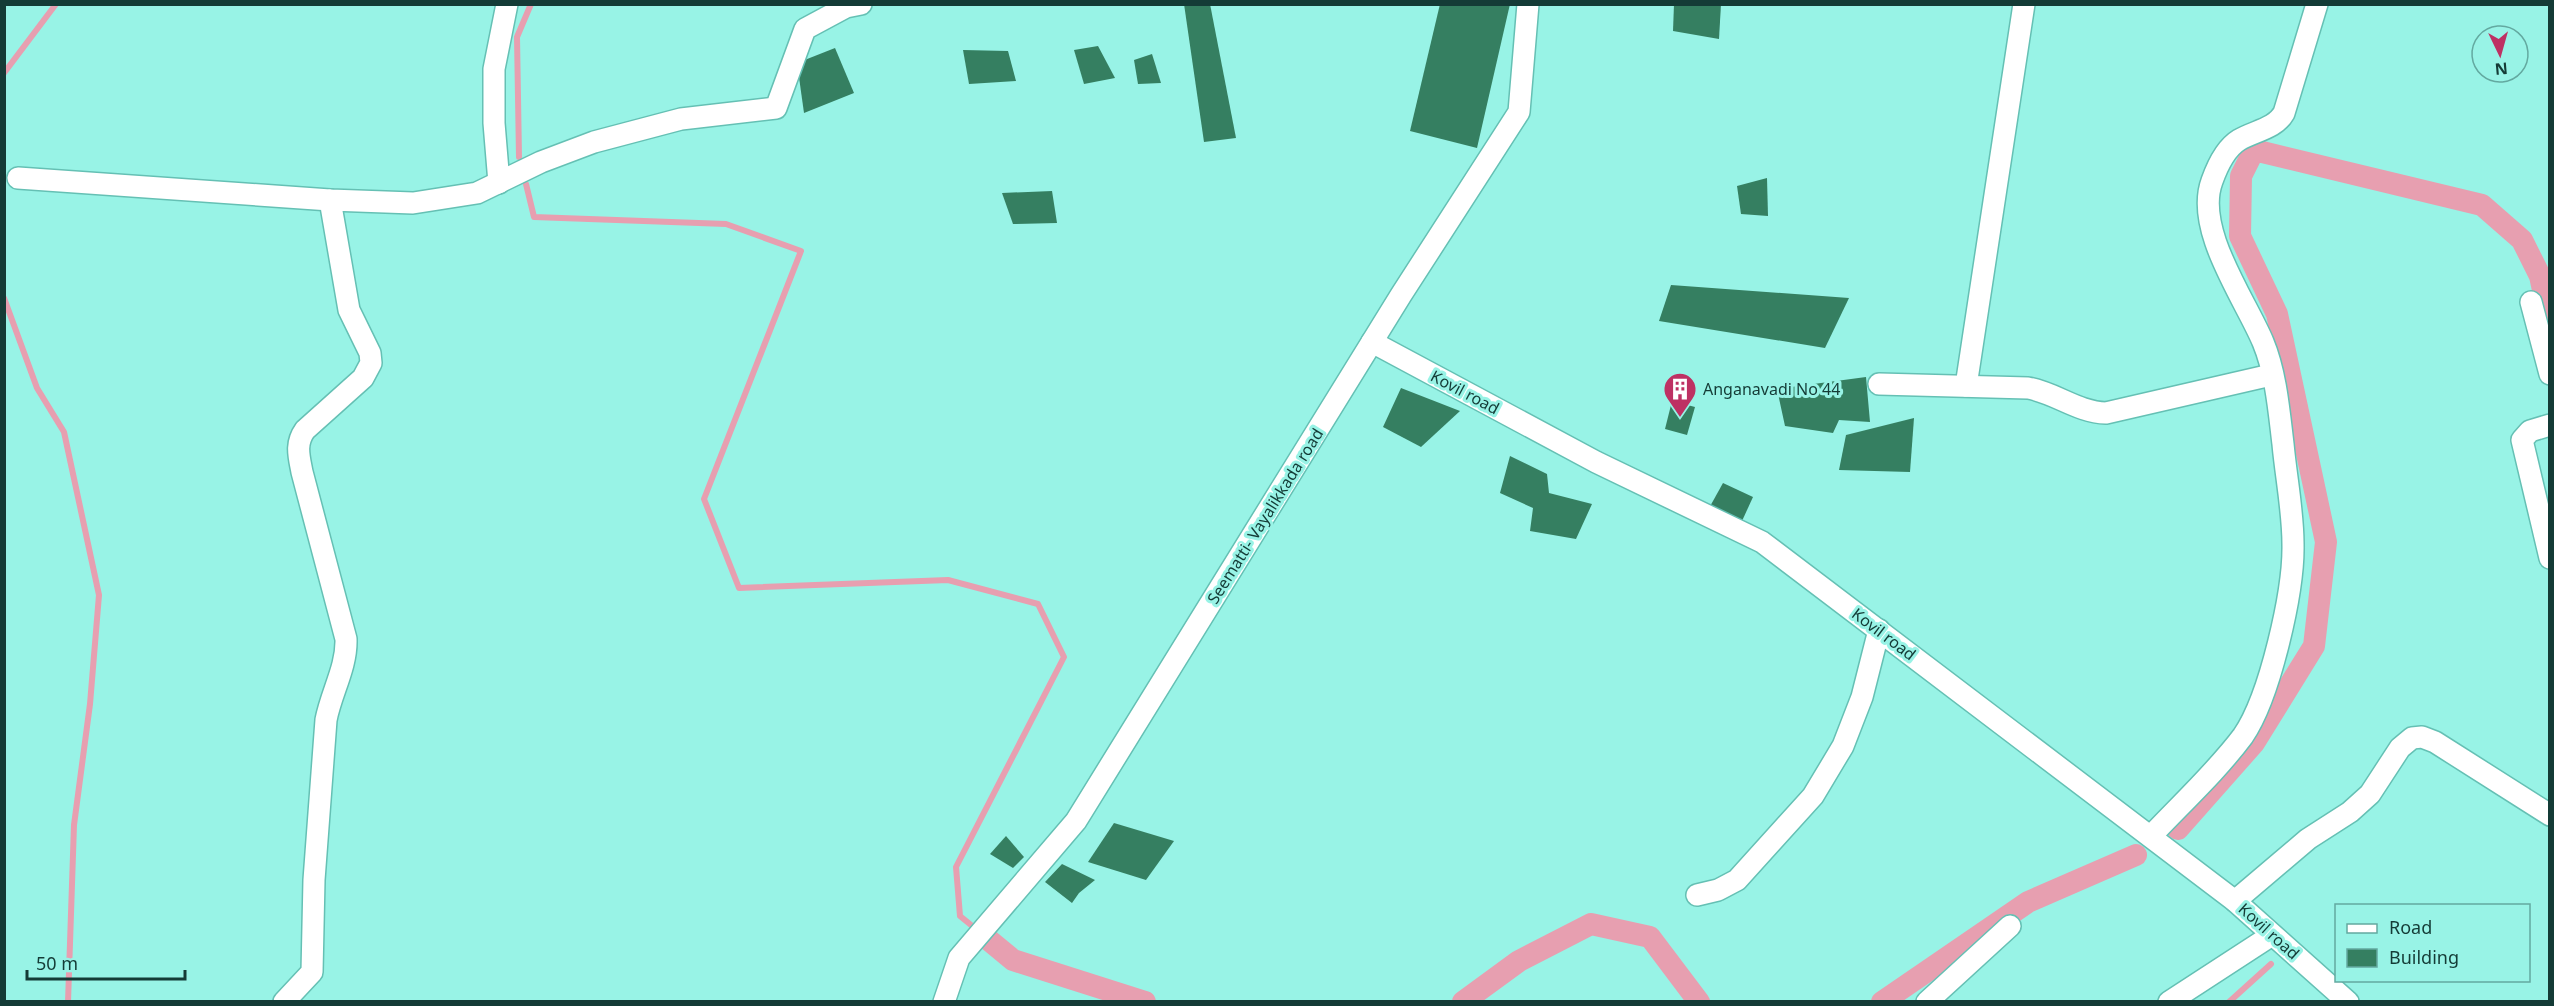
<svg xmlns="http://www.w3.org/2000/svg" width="2554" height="1006" viewBox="0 0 2554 1006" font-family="'Noto Sans',sans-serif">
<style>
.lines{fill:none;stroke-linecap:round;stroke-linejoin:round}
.stream{stroke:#e79fb0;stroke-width:6}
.canal{stroke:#e79fb0;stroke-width:22}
.building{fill:#357f61}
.minor-casing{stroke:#65c0b4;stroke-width:24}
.minor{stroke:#fff;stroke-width:21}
.labels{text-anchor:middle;stroke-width:6;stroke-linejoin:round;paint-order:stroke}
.poi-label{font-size:16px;fill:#143b36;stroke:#98f3e6;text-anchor:start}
.street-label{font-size:16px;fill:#143b36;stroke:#98f3e6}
</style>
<rect width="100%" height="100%" fill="#98f3e6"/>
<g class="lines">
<g class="stream">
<polyline points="4,73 56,4"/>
<polyline points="519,157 517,37 531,4"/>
<polyline points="526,184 534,217 726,224 801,251 704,499 739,588 948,580 1038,604 1064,657 956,867 960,916 971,925"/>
<polyline points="4,298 37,388 64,432 99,595 90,704 74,825 68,1002"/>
<polyline points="2229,1002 2271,964"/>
</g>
<g class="canal">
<polyline points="2178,829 2254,743 2314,646 2326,542 2277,314 2240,236 2241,176 2254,150 2482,205 2522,240 2540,276 2550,323"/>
<polyline points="990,941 1013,960 1145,1002"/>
<polyline points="1463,1002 1519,961 1591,924 1650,937 1699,1002"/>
<polyline points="1882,1002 2028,902 2136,855"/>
</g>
</g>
<g class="building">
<polygon points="1184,4 1210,4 1236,138 1204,142"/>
<polygon points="1440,4 1510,4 1477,148 1410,131"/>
<polygon points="1674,4 1721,4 1719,39 1673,31"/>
<polygon points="1098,46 1115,78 1084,84 1074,50"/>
<polygon points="835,48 854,93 804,113 797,63"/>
<polygon points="963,50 1008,51 1016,81 969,84"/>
<polygon points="1152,54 1161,83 1138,84 1134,60"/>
<polygon points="1767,178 1768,216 1741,214 1737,186"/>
<polygon points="1052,191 1057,223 1013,224 1002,193"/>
<polygon points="1671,285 1849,298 1825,348 1659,321"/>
<polygon points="1866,377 1870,422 1839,420 1833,433 1785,426 1777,389"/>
<polygon points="1401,388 1460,411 1421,447 1383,427"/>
<polygon points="1672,401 1695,407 1687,435 1665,429"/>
<polygon points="1914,418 1910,472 1839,470 1846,435"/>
<polygon points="1510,456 1547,474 1549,493 1592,504 1576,539 1530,531 1533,508 1500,493"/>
<polygon points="1723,483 1753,497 1742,521 1708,510"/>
<polygon points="1114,823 1174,841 1146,880 1088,862"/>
<polygon points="1006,836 1024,857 1013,868 990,854"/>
<polygon points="1062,864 1095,880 1079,893 1072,903 1045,882"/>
</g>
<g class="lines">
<defs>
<g id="minor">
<polyline points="18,178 330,200 413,203 477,193 541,162 594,142 681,119 776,108 805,29 846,7 861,4"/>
<polyline points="499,183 494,123 494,69 507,4"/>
<polyline points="2531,302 2550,374"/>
<polyline points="1372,342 1596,462 1762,542 2235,901 2348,1002"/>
<path d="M1879 384 2028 388C2056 393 2077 412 2106 413L2271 375"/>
<polyline points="1966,386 2024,4"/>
<polyline points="2550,425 2530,431 2522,440 2550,558"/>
<path d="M2151 836C2181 804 2217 771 2243 736 2270 697 2294 591 2293 544 2293 511 2286 477 2283 444 2279 411 2276 373 2263 342 2245 299 2194 229 2212 181 2217 167 2226 148 2239 140 2254 131 2275 129 2284 113L2317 4"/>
<polyline points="1697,895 1718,890 1737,880 1813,796 1843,746 1862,697 1879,630"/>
<polyline points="2235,901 2308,839 2350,812 2370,794 2400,748 2412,738 2422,737 2435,742 2550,815"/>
<path d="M284 1002 312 972 314 880 326 720C331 693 347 667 346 639L302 472C299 456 295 444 305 430L363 378 371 363 370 353 349 310 330 200"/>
<polyline points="944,1002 959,958 1076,821 1401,295 1519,112 1528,4"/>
<polyline points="1927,1002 2010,926"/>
<polyline points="2169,1002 2272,935"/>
</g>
</defs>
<use href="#minor" class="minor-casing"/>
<use href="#minor" class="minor"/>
</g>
<defs>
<symbol id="building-pin" viewBox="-11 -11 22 30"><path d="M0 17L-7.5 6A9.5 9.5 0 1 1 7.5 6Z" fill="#be3163" stroke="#98f3e6"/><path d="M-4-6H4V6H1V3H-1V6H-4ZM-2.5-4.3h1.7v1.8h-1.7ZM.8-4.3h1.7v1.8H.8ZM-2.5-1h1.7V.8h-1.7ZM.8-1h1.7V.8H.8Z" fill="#fff"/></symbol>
</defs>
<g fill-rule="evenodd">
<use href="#building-pin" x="1661" y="370" width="38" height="52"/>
</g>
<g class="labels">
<g class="poi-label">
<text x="1703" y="395">Anganavadi No 44</text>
</g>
<g class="street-label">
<text transform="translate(1465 392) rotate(28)" y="6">Kovil road</text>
<text transform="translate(1265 516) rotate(-58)" y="6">Seematti- Vayalikkada road</text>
<text transform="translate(1884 634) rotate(37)" y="6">Kovil road</text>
<text transform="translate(2269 931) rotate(42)" y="6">Kovil road</text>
</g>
</g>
<rect width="2554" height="1006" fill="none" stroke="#143b36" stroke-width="12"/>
<rect x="2335" y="904" width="195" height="78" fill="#98f3e6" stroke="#63a9a0" stroke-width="1.5"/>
<rect x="2347" y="924" width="30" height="9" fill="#ffffff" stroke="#63a9a0" stroke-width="1.5"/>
<text x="2389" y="934" font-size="18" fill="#143b36">Road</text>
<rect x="2347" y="949" width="30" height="18" fill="#357f61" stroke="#63a9a0" stroke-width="1.5"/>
<text x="2389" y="964" font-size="18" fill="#143b36">Building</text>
<g transform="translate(2500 54) rotate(175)"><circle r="28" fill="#98f3e6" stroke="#63a9a0" stroke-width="1.5"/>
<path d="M0-4.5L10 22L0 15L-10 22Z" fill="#be3163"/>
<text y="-9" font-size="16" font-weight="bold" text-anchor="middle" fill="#143b36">N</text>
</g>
<path d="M27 970v9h158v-9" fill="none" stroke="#143b36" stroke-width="3"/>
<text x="36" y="970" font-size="18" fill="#143b36" stroke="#98f3e6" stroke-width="4.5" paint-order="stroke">50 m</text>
</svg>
